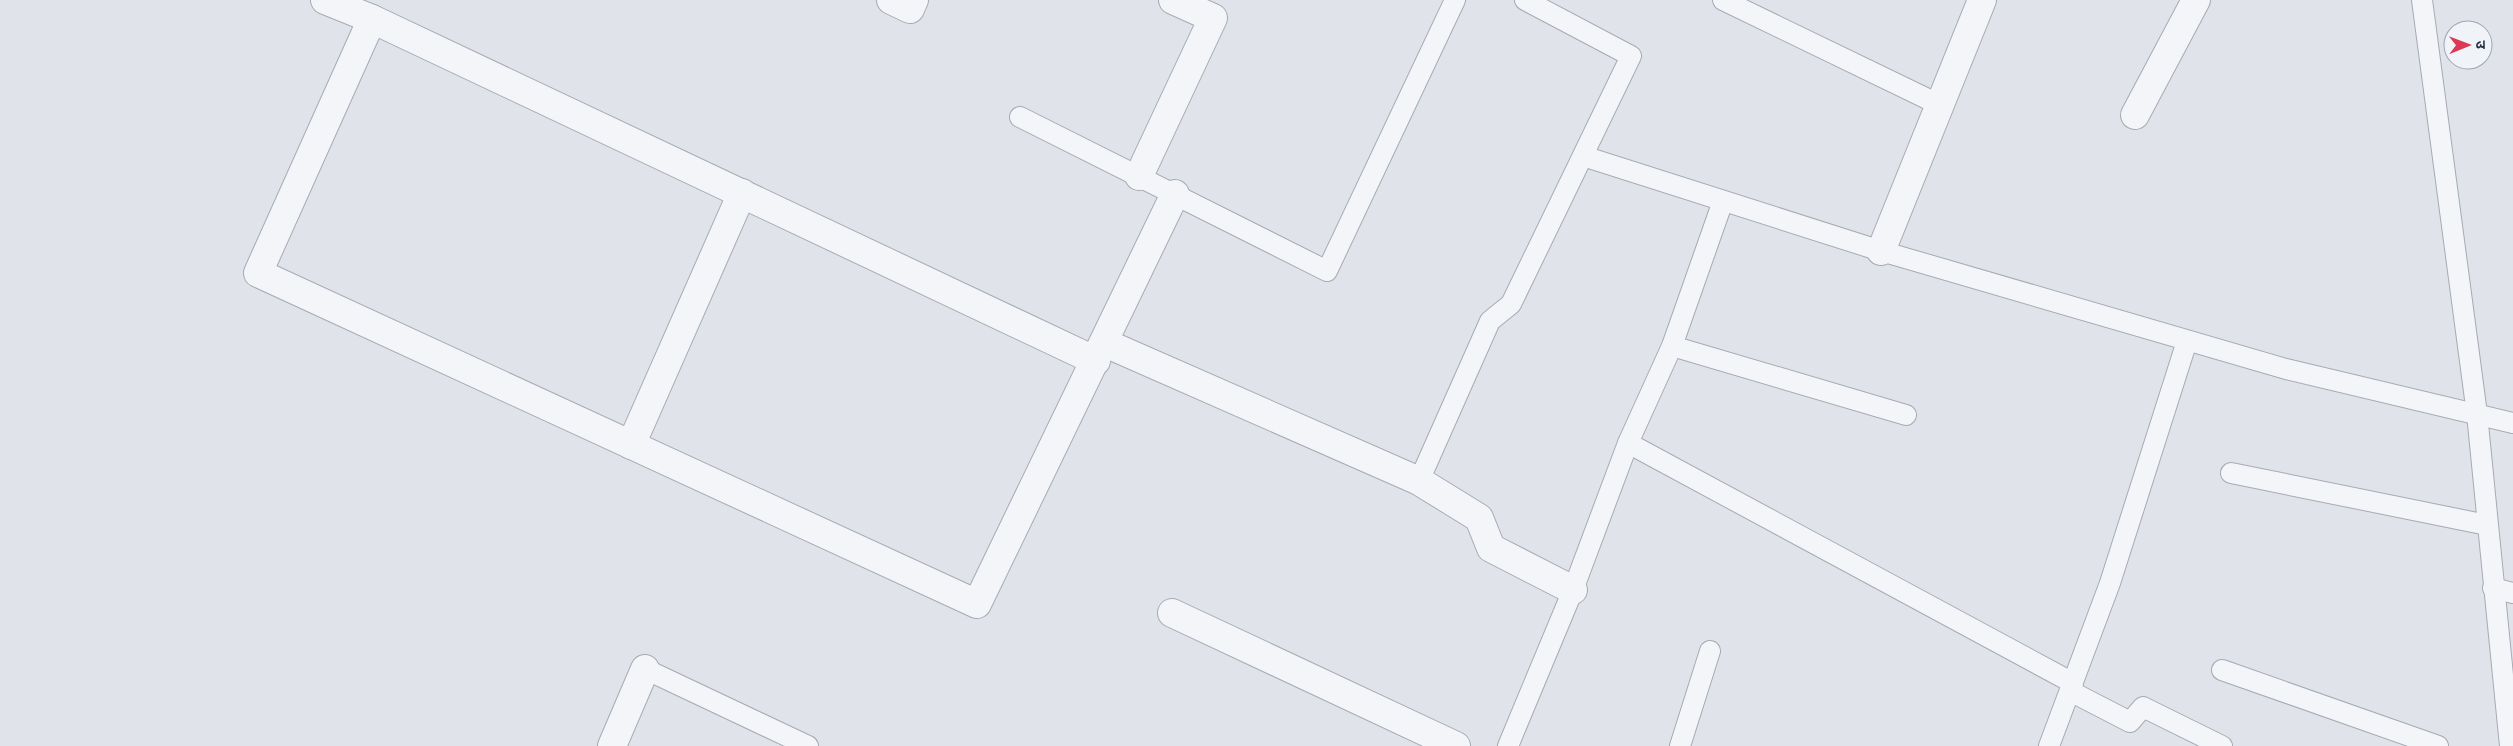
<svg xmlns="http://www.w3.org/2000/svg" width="2513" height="746" viewBox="0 0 2513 746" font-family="'Source Sans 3','Noto Sans Devanagari',sans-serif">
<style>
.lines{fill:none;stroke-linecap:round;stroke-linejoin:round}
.lane-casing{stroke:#a5abb5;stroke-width:22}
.street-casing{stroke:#a5abb5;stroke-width:30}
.lane{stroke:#f3f5f8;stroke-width:20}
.street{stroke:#f3f5f8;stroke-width:28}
</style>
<rect width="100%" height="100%" fill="#e0e4ea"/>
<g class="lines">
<defs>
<g id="lane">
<polyline points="1723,0 1940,105"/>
<polyline points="2422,0 2477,414 2510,746"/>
<polyline points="1020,117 1327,271 1455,0"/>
<polyline points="1583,156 1881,251 2286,369 2513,423"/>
<polyline points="1672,346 1906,415"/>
<polyline points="1628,443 2073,683"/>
<polyline points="2231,473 2487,525"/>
<polyline points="1419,481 1490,321 1511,304 1631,56 1525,0"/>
<polyline points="2493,588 2513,593"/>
<polyline points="645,669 808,746"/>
<polyline points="2222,670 2438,746"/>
<polyline points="2070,691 2130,722 2143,707 2222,746"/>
<polyline points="1508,746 1573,590 1628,443 1672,346 1723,201"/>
<polyline points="1680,746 1710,651"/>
<polyline points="2049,746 2110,583 2187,341"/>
</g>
<g id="street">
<polyline points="325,0 372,19 1096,361"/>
<polyline points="891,0 910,9 914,0"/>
<polyline points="372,19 258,273 977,604 1175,194"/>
<polyline points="2135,115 2196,0"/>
<polyline points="1139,176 1213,18 1173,0"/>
<polyline points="1881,251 1982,0"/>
<polyline points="1105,343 1419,481 1479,518 1491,548 1573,590"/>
<polyline points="631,445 742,193"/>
<polyline points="1172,613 1456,746"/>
<polyline points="612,746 645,669"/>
</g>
</defs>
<use href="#lane" class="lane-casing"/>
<use href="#street" class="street-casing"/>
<use href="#lane" class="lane"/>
<use href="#street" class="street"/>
</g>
<g transform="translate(2468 45) rotate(89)"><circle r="24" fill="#f0f3f8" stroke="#a0a6b0"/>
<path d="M0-4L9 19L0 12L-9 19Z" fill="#db3954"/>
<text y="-8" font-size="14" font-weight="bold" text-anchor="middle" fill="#273244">उ</text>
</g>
</svg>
